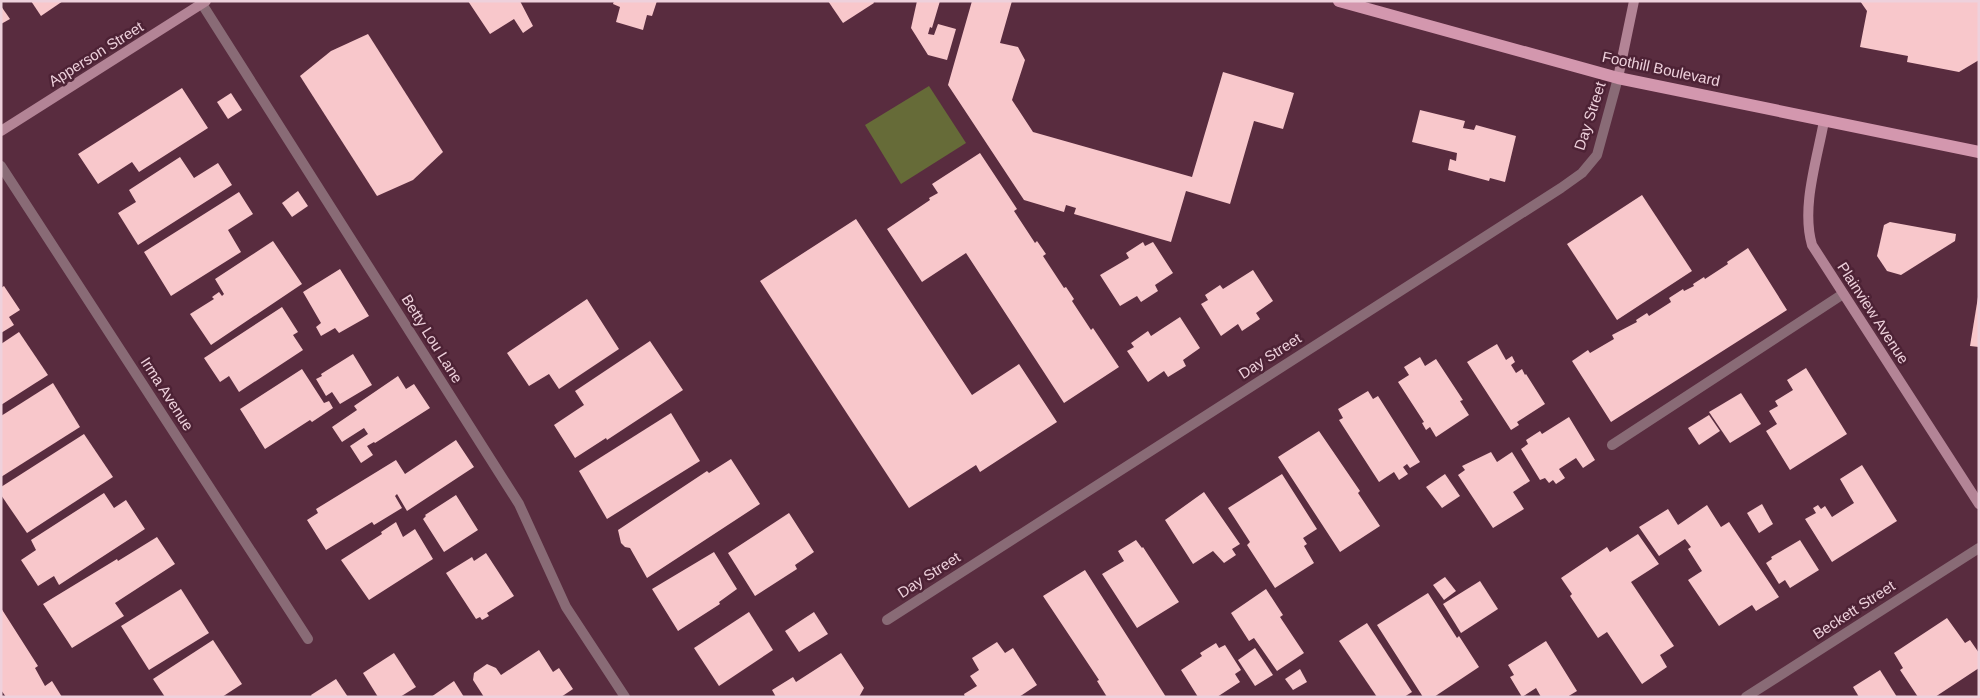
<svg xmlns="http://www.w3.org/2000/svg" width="1980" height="698" viewBox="0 0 1980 698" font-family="Helvetica,sans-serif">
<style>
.green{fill:#666b38}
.building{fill:#f8c7cb}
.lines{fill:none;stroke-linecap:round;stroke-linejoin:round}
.lane{stroke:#896b76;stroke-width:10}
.street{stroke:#896b76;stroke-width:10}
.secondary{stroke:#b38496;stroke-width:10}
.primary{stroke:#d397ae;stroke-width:12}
.labels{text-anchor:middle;stroke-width:5;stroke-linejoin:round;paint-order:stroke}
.street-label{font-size:15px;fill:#eed1dc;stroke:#4d2235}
</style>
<rect width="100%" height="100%" fill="#592c3f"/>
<polygon class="green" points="929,86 966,143 901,184 865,125"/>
<g class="building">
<polygon points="31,1 63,1 41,16"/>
<polygon points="468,1 520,1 533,26 523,33 514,19 490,34"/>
<polygon points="614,1 657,1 652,16 647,15 643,30 616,22 620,7 613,4"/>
<polygon points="828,1 873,1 874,3 843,23"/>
<polygon points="917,1 940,1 932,28 930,27 928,34 934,35 938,24 956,29 947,60 928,55 911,28"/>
<polygon points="972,1 1012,1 1000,43 1018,47 1025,60 1012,100 1033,132 1192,177 1223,72 1294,93 1283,129 1254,121 1230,204 1186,191 1171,242 1074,214 1076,208 1066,205 1064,212 1024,200 948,85"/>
<polygon points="1860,1 1979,1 1979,60 1959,72 1907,62 1908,56 1860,47 1867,11"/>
<polygon points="1,6 10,19 1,24"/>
<polygon points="368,34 443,152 413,180 377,196 300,76 331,51"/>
<polygon points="182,88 208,128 139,172 132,162 98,184 78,154"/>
<polygon points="231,93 242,110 228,119 217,102"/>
<polygon points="1420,110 1465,121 1463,128 1474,130 1476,125 1516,136 1505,182 1490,178 1489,181 1448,170 1450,159 1456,161 1457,153 1412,142"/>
<polygon points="980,153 1017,209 1014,211 1035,243 1037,241 1046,254 1043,256 1064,288 1066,287 1074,299 1072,301 1091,330 1093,328 1119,367 1064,403 966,253 922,282 887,229 930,200 929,198 938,193 932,184"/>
<polygon points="180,157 194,178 218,163 232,185 138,245 118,213 136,202 129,190"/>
<polygon points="298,191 308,206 292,217 282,203"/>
<polygon points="239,192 253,214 228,230 241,252 171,296 144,252"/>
<polygon points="1642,195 1692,271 1617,320 1567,244"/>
<polygon points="856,219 972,395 1019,364 1057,422 980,472 976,465 909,508 760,281"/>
<polygon points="1890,222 1956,234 1955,241 1901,275 1887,271 1877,256 1884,225"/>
<polygon points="273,241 302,284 211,345 190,314 214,299 212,297 219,292 222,296 224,294 215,279"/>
<polygon points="1143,242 1145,246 1153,242 1173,273 1155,285 1158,291 1141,302 1137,296 1120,306 1100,275 1129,258 1126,253"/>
<polygon points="1748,248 1787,310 1611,422 1572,361 1588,350 1590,353 1614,339 1612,335 1637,322 1636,320 1647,313 1649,316 1671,302 1669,298 1683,289 1684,291 1694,286 1693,284 1704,277 1705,279 1728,264 1727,262"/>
<polygon points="340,269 369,316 339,333 335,328 321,336 316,327 321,323 303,292"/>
<polygon points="1253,270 1273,301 1256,313 1260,319 1242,331 1238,324 1221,336 1201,304 1208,300 1205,295 1220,285 1223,289"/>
<polygon points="4,286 20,310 9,317 14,325 1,333 1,288"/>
<polygon points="1978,297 1979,297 1979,347 1970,346"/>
<polygon points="587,299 619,349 559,389 549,374 529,386 507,353"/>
<polygon points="282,307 298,332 293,335 303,350 239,392 229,376 220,382 204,358"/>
<polygon points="1180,317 1200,348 1183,360 1186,366 1168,377 1164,371 1148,382 1127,351 1134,347 1131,343 1148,331 1151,336"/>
<polygon points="19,332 48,375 1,405 1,344"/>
<polygon points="650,341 683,390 607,440 606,438 575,458 554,425 584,405 575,391"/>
<polygon points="1497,344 1506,360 1512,356 1515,362 1511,365 1516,373 1522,369 1525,375 1526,374 1545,404 1517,422 1519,425 1511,430 1467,362"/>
<polygon points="353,354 372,385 340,404 332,392 326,396 316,379 322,376 321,374"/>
<polygon points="1420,357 1425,366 1436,359 1463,400 1460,401 1469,415 1436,437 1430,427 1426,430 1422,423 1424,422 1398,382 1409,375 1404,367"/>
<polygon points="1806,368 1847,434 1790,470 1766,431 1777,424 1769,411 1778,406 1775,401 1793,390 1787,380"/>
<polygon points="302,369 324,403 329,401 333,408 312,422 310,420 265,449 240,409"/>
<polygon points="398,376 406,389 414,384 430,408 375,443 374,442 367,446 373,455 361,463 350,446 368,434 364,428 342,442 332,427 357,410 354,406"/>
<polygon points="53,383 80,427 1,477 1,416"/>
<polygon points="1368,391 1373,399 1378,396 1420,462 1410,468 1407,464 1403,467 1408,474 1399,480 1394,472 1379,482 1339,420 1343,418 1338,409"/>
<polygon points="1741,393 1761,424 1730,443 1709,412"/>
<polygon points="671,413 700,461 607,519 579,471"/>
<polygon points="1709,415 1720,431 1699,445 1688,428"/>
<polygon points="1569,417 1595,460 1583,468 1576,458 1559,469 1565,478 1556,484 1553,480 1549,483 1545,478 1540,480 1521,449 1528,444 1526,440 1540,431 1542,434"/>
<polygon points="1319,431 1360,491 1358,493 1380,526 1340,552 1278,457"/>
<polygon points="84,434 113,477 27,533 1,495 1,487"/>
<polygon points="456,440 474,467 407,511 397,494 395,496 402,508 374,525 372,522 326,550 307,520 318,513 316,509 396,460 405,474"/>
<polygon points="1491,452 1497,462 1512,452 1530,481 1513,492 1524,509 1493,528 1458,475 1465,470 1462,466"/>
<polygon points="731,459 760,504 647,578 630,548 625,547 621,543 618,530 707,471 709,473"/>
<polygon points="1862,465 1897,521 1832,562 1805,519 1816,513 1813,508 1818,505 1821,509 1825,506 1832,517 1854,503 1840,479"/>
<polygon points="1282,474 1317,529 1303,538 1307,544 1304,546 1314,563 1275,588 1247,545 1250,542 1228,508"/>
<polygon points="1445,474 1460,496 1442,508 1426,487"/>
<polygon points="1204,492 1240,544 1232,549 1236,555 1224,563 1213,551 1193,564 1165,520"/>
<polygon points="104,493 114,508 126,500 145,529 59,585 54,576 38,586 21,560 36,550 31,540"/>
<polygon points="456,495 478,530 444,552 423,519 426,516 425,515"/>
<polygon points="1762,504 1773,524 1759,533 1747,513"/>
<polygon points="1707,505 1721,527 1729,522 1779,597 1756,611 1752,605 1719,626 1688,580 1702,571 1688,549 1691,547 1685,539 1659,556 1639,527 1668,509 1678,525"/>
<polygon points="789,513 814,552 795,565 797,569 755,596 728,553"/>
<polygon points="396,522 403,537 415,529 433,559 369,600 341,560 382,534 381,532"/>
<polygon points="1638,534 1659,564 1631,582 1674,646 1660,655 1667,667 1642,684 1607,632 1598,638 1570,596 1572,594 1561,578 1607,547 1610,552"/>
<polygon points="157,537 175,564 115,603 124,616 72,648 43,604 117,559 118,561"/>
<polygon points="1136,540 1142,548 1143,547 1179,602 1137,628 1102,574 1124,561 1118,551"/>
<polygon points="1800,540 1819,570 1790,588 1785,580 1779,584 1766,563 1772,559 1771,557"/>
<polygon points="714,552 737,589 719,602 720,604 678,631 652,589"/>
<polygon points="486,553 514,596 487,613 489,616 482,620 480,617 476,619 446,573 472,557 474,561"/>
<polygon points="1085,570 1166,697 1107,697 1097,681 1099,680 1043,596"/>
<polygon points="1445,577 1456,591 1444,600 1433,585"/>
<polygon points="1480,581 1498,609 1461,633 1443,604"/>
<polygon points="181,589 209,633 149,670 121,626"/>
<polygon points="1266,589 1283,615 1280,617 1304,653 1277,671 1254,638 1249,641 1231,613"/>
<polygon points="1428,593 1457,638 1459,636 1479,667 1434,697 1423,697 1377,625"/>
<polygon points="1,608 38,666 35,668 45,686 52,681 62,697 6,697 1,690"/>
<polygon points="749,612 773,650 719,686 694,648"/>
<polygon points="814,612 828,634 799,652 785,631"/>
<polygon points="1947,618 1965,643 1970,640 1979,653 1979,668 1935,697 1918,697 1900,670 1903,668 1894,653"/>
<polygon points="1367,623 1412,692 1404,697 1377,697 1339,641"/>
<polygon points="213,640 242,684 222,697 165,697 153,679"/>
<polygon points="1546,641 1577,691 1567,697 1541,697 1536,688 1522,697 1510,677 1514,675 1508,665"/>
<polygon points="997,642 1005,653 1013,648 1037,685 1019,697 965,697 964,694 977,686 970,676 979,670 972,658"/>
<polygon points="1216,643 1219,648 1225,645 1241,670 1235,674 1240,682 1217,697 1198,697 1181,670 1202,656 1200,653"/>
<polygon points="1255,648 1273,675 1255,686 1238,660"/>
<polygon points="539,650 553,672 559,668 573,689 561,697 484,697 473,680 474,673 487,664 496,668 501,675"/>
<polygon points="394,653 416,687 400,697 378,697 363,673"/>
<polygon points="841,653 864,688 859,697 776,697 772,690 793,677 796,682"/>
<polygon points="1300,669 1307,682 1293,690 1285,679"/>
<polygon points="1880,670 1897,697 1859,697 1853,687"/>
<polygon points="336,679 348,697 312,697 311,695"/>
<polygon points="454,681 464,697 431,697"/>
</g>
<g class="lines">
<polyline class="lane" points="1612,445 1843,294"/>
<g class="street">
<polyline points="202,4 519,504 566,607 625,697"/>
<polyline points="1,166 308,639"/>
<polyline points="887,620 1561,188 1582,173 1597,155 1618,78"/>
<polyline points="1746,697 1979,548"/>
</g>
<g class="secondary">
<polyline points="1618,78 1634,1"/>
<path d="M1824 121C1817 160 1801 207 1812 245L1979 504"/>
<polyline points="1,131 206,1"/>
</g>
<polyline class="primary" points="1339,1 1618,78 1979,152"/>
</g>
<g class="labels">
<g class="street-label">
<text transform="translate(96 54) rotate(-32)" y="5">Apperson Street</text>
<text transform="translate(1661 69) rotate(12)" y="5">Foothill Boulevard</text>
<text transform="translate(1590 116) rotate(-72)" y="5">Day Street</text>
<text transform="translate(1873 313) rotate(57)" y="5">Plainview Avenue</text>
<text transform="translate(432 339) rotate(58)" y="5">Betty Lou Lane</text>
<text transform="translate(1270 356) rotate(-33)" y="5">Day Street</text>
<text transform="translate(167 394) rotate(57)" y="5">Irma Avenue</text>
<text transform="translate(929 575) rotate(-33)" y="5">Day Street</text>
<text transform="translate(1854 610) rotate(-33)" y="5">Beckett Street</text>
</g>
</g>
<rect width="1980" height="698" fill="none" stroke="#eed1dc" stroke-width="5"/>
</svg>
